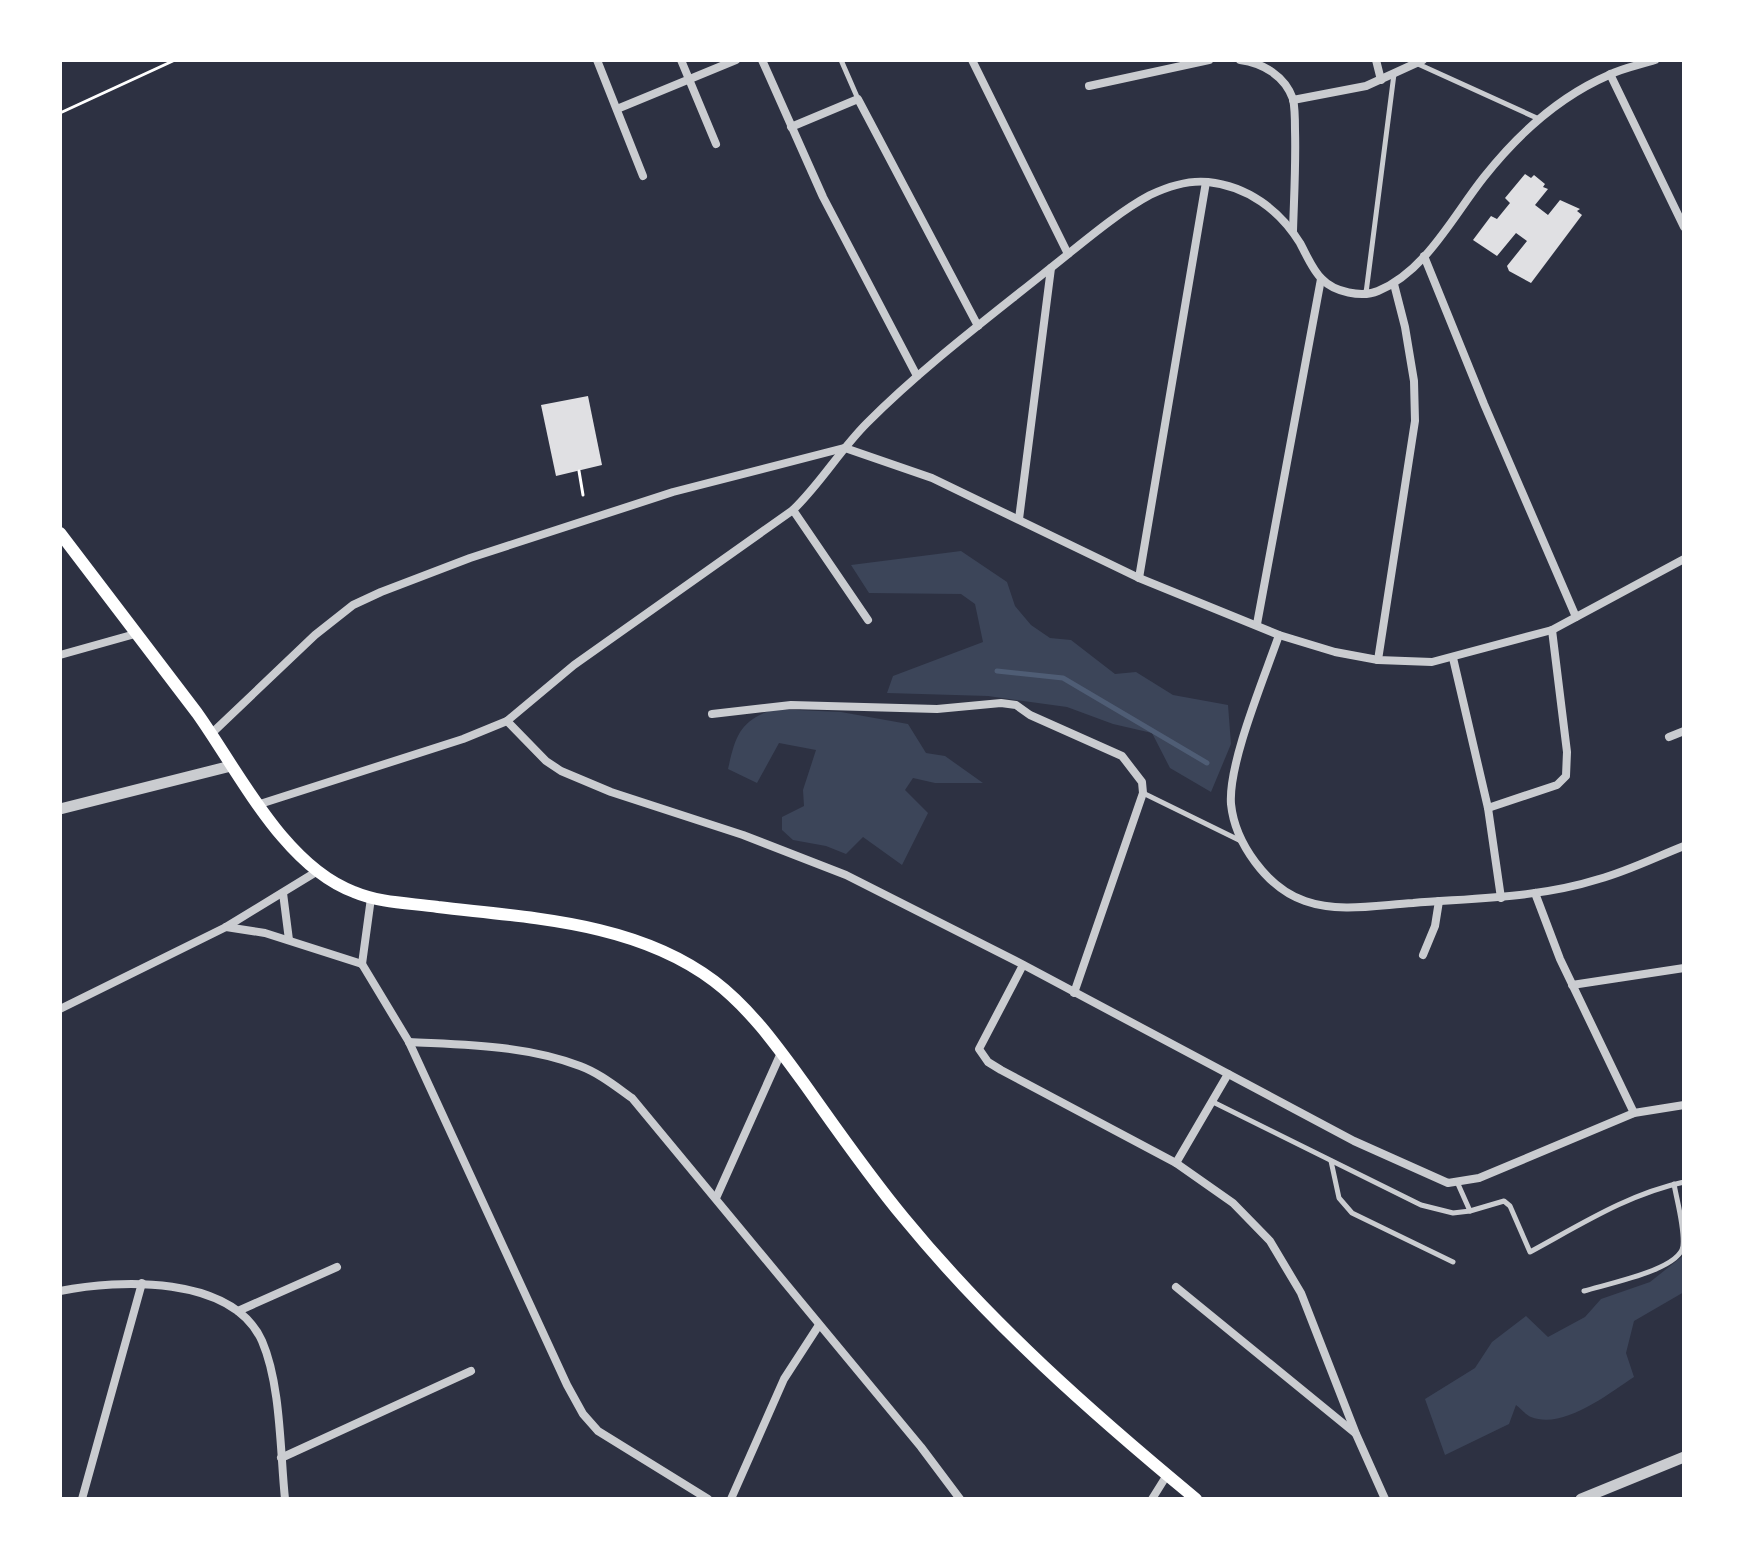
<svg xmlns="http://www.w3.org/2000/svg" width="1744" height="1559" viewBox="0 0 1744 1559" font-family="'Varela Round',sans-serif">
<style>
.green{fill:#3c4559}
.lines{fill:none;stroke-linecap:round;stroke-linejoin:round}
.stream{stroke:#4f5d75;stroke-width:5}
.building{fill:#e0e0e3}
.path{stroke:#fff;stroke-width:3}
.service{stroke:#caccd0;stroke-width:5}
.minor{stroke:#caccd0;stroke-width:8}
.tertiary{stroke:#caccd0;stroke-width:11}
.secondary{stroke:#fff;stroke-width:12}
</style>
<rect width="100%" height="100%" fill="#2d3142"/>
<g class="green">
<polygon points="961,551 1007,582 1015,606 1031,625 1050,638 1071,640 1115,674 1136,672 1173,695 1228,705 1231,744 1211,792 1170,768 1152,733 1113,724 1067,707 988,696 887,693 893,676 983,642 975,604 961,594 869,593 851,565"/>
<path d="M774 709 841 712 908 724 926 753 945 756 983 783H935L913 778 905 790 928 813 902 865 863 837 846 854 826 846 793 840 782 830V817L804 806 803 790 816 750 779 743 757 783 728 769C736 734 740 721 774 709Z"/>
<path d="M1684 1255V1292L1634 1321 1626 1353 1634 1377C1608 1394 1563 1430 1531 1417 1526 1415 1520 1408 1516 1405L1509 1424 1445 1455 1425 1399 1475 1368 1492 1342 1526 1316 1548 1337 1585 1317 1601 1299 1650 1282Z"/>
</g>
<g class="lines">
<polyline class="stream" points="997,671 1063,678 1207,763"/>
</g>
<g class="building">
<polygon points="1525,174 1531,178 1534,175 1545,184 1543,187 1548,189 1535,205 1548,215 1560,200 1580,209 1577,211 1582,215 1531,283 1509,271 1507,266 1527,241 1516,233 1497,256 1473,240 1491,216 1497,219 1510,203 1505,198"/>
<polygon points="588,396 602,465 556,476 541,405"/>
</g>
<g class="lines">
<g class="path">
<polyline points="60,113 175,60"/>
<polyline points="579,471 583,495"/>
</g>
<g class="service">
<polyline points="841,60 858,99"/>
<polyline points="1418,64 1539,119"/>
<polyline points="1366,293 1394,74"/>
<polyline points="1143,793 1243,842"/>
<path d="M1213 1102 1421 1205 1453 1213 1470 1211 1504 1201 1510 1206 1530 1252C1580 1225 1628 1194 1684 1182"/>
<polyline points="1331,1161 1339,1198 1352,1213 1453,1262"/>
<polyline points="1458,1184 1470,1211"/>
<path d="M1584 1291C1606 1284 1680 1270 1683 1246 1685 1229 1677 1201 1674 1184"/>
</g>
<g class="minor">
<polyline points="597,60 643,176"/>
<polyline points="681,60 716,144"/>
<polyline points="762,60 823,197 917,376"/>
<polyline points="972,60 1068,254"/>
<path d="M1240 60C1263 63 1285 76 1293 99 1295 108 1295 121 1295 130 1296 164 1294 197 1293 231"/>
<polyline points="1376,60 1381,80"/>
<polyline points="1610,74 1684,227"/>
<polyline points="1089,86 1209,60"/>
<polyline points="1293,100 1366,86 1423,60"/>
<polyline points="617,109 736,60"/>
<polyline points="791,127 858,99 978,326"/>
<polyline points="1424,256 1484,404 1576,617"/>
<polyline points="845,448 932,478 1139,578 1279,635 1335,652 1378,660 1432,662 1552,630 1684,559"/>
<polyline points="793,510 868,620"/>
<polyline points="1019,519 1051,268"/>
<polyline points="1139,578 1206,182"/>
<polyline points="1257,624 1321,279"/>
<path d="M1279 635C1265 676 1228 763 1231 804 1235 843 1267 888 1305 901 1339 913 1378 905 1413 903 1476 898 1539 898 1599 879 1628 871 1656 857 1684 846"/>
<polyline points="60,655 135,634"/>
<polyline points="1453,658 1488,808 1501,898"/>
<polyline points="1378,660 1415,421 1414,381 1405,327 1394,284"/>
<polyline points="712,714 791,705 937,709 1001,703 1016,705 1030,715 1122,756 1142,782 1143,793 1074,993"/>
<polyline points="507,721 546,761 561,771 611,792 743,835 846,875 1020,963 1354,1141 1448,1183 1479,1178 1634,1113 1684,1105"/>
<polyline points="211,734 315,635 353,605 381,592 470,558 673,492 844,448"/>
<polyline points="1669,737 1684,731"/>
<path d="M260 804 463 739 507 721 574 665 793 510C821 483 840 450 867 423 922 368 983 322 1043 274 1074 250 1116 213 1150 195 1167 187 1189 180 1208 182 1247 186 1280 210 1300 243 1306 254 1313 271 1322 279 1334 292 1362 298 1378 291 1426 271 1453 216 1484 177 1518 134 1558 97 1609 75 1623 68 1640 65 1655 60"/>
<polyline points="1488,808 1557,785 1566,776 1567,752 1552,630"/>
<polyline points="283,893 289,940"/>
<polyline points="1535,893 1560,959 1634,1113"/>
<polyline points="226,927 265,933 362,964"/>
<polyline points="1423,955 1435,926 1439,901"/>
<polyline points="362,964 409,1042 567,1385 583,1414 598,1431 708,1499"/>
<polyline points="362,964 371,898"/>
<polyline points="1023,965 979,1049 988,1062 1001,1070 1176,1163 1233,1203 1270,1241 1301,1293 1356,1434 1385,1499"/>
<polyline points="1572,985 1684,968"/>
<polyline points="60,1009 226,927 316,872"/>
<path d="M409 1042C466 1045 525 1045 580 1066 599 1073 615 1086 632 1098L921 1447 960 1499"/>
<polyline points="1176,1163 1228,1074"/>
<polyline points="716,1198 781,1053"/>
<polyline points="1176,1287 1355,1433"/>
<path d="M60 1291C119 1279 232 1275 262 1341 281 1385 280 1451 285 1499"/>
<polyline points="238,1311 337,1267"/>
<polyline points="281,1458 471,1371"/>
<polyline points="82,1499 142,1283"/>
<polyline points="731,1499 784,1379 819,1325"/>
<polyline points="1152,1499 1167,1475"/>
</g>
<g class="tertiary">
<polyline points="60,809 231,766"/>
<polyline points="1581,1499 1684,1457"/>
</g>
<path class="secondary" d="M60 533C105 593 152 653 197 713 239 772 284 866 354 892 380 903 410 903 438 907 531 918 636 922 714 981 751 1009 779 1049 806 1086 838 1131 869 1176 904 1218 990 1323 1092 1413 1196 1499"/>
</g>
<rect width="1744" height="1559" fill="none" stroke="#ffffff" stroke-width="124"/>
</svg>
